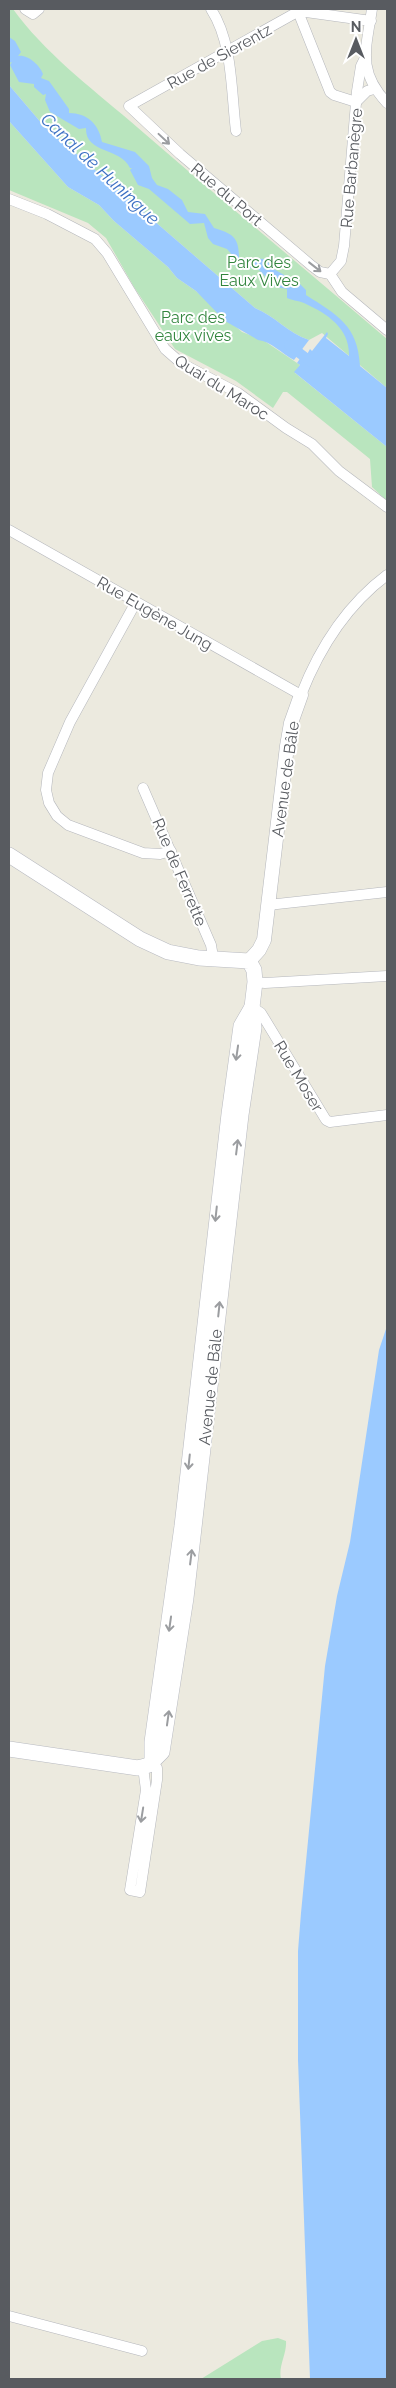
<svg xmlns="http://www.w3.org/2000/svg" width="396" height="2388" viewBox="0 0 396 2388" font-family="Raleway,sans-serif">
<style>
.green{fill:#b9e5be}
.water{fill:#9bcaff}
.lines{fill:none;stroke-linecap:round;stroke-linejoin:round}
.canal{stroke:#9bcaff;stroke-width:10}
.minor-casing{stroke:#b5b7bc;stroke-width:11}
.tertiary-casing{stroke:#b5b7bc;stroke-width:15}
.secondary-casing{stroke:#b8bac1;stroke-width:16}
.minor{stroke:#fff;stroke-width:10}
.tertiary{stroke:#fff;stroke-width:14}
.secondary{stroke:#fff;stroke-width:15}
.oneway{stroke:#9b9da0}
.labels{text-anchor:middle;stroke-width:4;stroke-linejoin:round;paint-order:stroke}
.street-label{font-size:16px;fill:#585b60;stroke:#fff}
.park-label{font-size:16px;fill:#32853e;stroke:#fff}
.water-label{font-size:18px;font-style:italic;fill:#3c71c4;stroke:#fff}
</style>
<rect width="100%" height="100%" fill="#eceadf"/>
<g class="green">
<path d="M9 9H13C44 52 90 87 130 121 215 195 302 266 387 339V388L322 333 309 340C288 333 275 316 255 308L43 125 9 85Z"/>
<polygon points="9,121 68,187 99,205 114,221 168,267 177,278 196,291 242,332 263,340 300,365 295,373 387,447 387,501 372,487 370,459 287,392 283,392 273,408 236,381 175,349 134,287 106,238 88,223 9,190"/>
<path d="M278 2338 286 2341C287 2354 278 2366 281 2379H201L262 2341Z"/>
</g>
<g class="water">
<path d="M9 37 15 41 21 52 18 56C27 54 40 65 43 74L41 78 49 81 69 109V113C87 113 99 124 102 142L135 152 149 166 152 178 157 185 168 189 182 200 188 212 205 214 214 228C233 234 239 237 239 258L266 259 272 268 291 279 290 282 299 283 306 290V295C337 315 358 325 360 366L387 388V447L294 372 300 365 297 363 301 357 304 360 310 349 312 351 327 332 328 334 326 338 349 356C350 329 328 314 306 304 301 301 294 301 287 298V289L276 287 257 268H241L234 265V257L227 249 213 244 208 238 204 223 190 224 149 189 138 185 130 170 132 168H130C120 147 85 154 86 128L79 129 50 112 45 100 46 94 43 95 34 87V84L19 82 10 65 12 62 9 63Z"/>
<path d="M9 85 43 125 255 308C275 316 288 333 309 340L294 360C282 354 271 341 258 340L225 321 196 291 177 278 168 267 114 221 99 205 68 187 9 121Z"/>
<polygon points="387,1326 387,2379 310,2379 298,2060 298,1951 301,1913 325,1666 337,1596 350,1542 379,1350"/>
</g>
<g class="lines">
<polyline class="canal" points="289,345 315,365"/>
<defs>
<g id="minor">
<polyline points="25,9 33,14 39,9"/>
<path d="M211 9C233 43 231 91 236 131"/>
<polyline points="297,9 330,92 334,95 356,102"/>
<path d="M372 9C366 49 357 71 387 103"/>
<polyline points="356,102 367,91 374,89"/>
<polyline points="9,199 47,214 95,239 107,253 165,349 181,363 238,393 286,428 312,444 339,471 387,507"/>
<polyline points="330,274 320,272 312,266 180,154 129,106 299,11 371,21"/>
<polyline points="330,274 341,261 344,246 357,91 361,66 365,58"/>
<polyline points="330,274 342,292 387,330"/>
<path d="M9 530 301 695C319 649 347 605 387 575"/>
<polyline points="136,602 70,722 48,773 46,790 49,803 57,816 68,825 143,853 160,854 171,851"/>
<polyline points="143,788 211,945 213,957"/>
<polyline points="268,905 387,892"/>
<polyline points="255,982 265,983 387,976"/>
<polyline points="252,1007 261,1013 326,1120 330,1122 387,1115"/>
<polyline points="143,1767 146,1790 130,1890 140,1892 157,1780 157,1768 152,1763"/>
<polyline points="9,2316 142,2351"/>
</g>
<polyline id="tertiary" points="249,961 259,950 264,940 287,746 291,723 301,695"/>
<g id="secondary">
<polyline points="9,855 140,939 168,952 199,958 249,961 254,970 255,982 252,1007 254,1028 241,1115 186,1598 162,1752 149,1765 138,1768 9,1749"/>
<polyline points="152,1763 152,1742 182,1526 229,1114 241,1026 252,1007"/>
</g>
</defs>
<use href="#minor" class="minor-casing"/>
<use href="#tertiary" class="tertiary-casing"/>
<use href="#secondary" class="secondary-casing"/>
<use href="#minor" class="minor"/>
<use href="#tertiary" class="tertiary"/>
<use href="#secondary" class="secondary"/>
</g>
<defs><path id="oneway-shaft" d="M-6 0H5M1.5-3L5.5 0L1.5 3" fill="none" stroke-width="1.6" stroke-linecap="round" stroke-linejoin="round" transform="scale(1.25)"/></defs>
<g class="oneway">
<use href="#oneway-shaft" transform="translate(164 139) rotate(43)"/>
<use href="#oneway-shaft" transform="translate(315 267) rotate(38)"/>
<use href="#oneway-shaft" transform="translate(237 1053) rotate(98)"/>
<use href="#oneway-shaft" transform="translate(237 1147) rotate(-83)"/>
<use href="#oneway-shaft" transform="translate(216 1214) rotate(96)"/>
<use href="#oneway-shaft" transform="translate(219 1309) rotate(-84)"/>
<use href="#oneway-shaft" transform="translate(189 1462) rotate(96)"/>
<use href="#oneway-shaft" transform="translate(191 1557) rotate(-83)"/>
<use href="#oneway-shaft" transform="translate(170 1624) rotate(98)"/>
<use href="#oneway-shaft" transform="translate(168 1718) rotate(-82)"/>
<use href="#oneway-shaft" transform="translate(142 1815) rotate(99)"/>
</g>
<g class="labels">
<g class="street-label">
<text transform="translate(219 56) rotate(-29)" y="6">Rue de Sierentz</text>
<text transform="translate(351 168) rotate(-85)" y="6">Rue Barbanègre</text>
<text transform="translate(227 194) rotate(40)" y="6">Rue du Port</text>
<text transform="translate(222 387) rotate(32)" y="6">Quai du Maroc</text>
<text transform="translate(155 613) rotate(30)" y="6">Rue Eugène Jung</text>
<text transform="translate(285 779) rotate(-82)" y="6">Avenue de Bâle</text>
<text transform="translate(180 872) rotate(67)" y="6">Rue de Ferrette</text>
<text transform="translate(299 1076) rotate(59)" y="6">Rue Moser</text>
<text transform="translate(210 1387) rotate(-84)" y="6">Avenue de Bâle</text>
</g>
<g class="park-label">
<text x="259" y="268">Parc des<tspan x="259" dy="18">Eaux Vives</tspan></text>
<text x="193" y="323">Parc des<tspan x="193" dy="18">eaux vives</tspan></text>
</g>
<g class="water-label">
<text transform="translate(100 169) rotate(43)" y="6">Canal de Huningue</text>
</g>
</g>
<rect width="396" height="2388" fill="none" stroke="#585b60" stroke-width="20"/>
<g transform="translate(356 40)" stroke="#ffffff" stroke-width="4" paint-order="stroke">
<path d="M0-4L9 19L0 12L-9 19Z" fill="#585b60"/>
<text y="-8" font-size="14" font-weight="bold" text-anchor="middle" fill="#585b60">N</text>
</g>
</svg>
